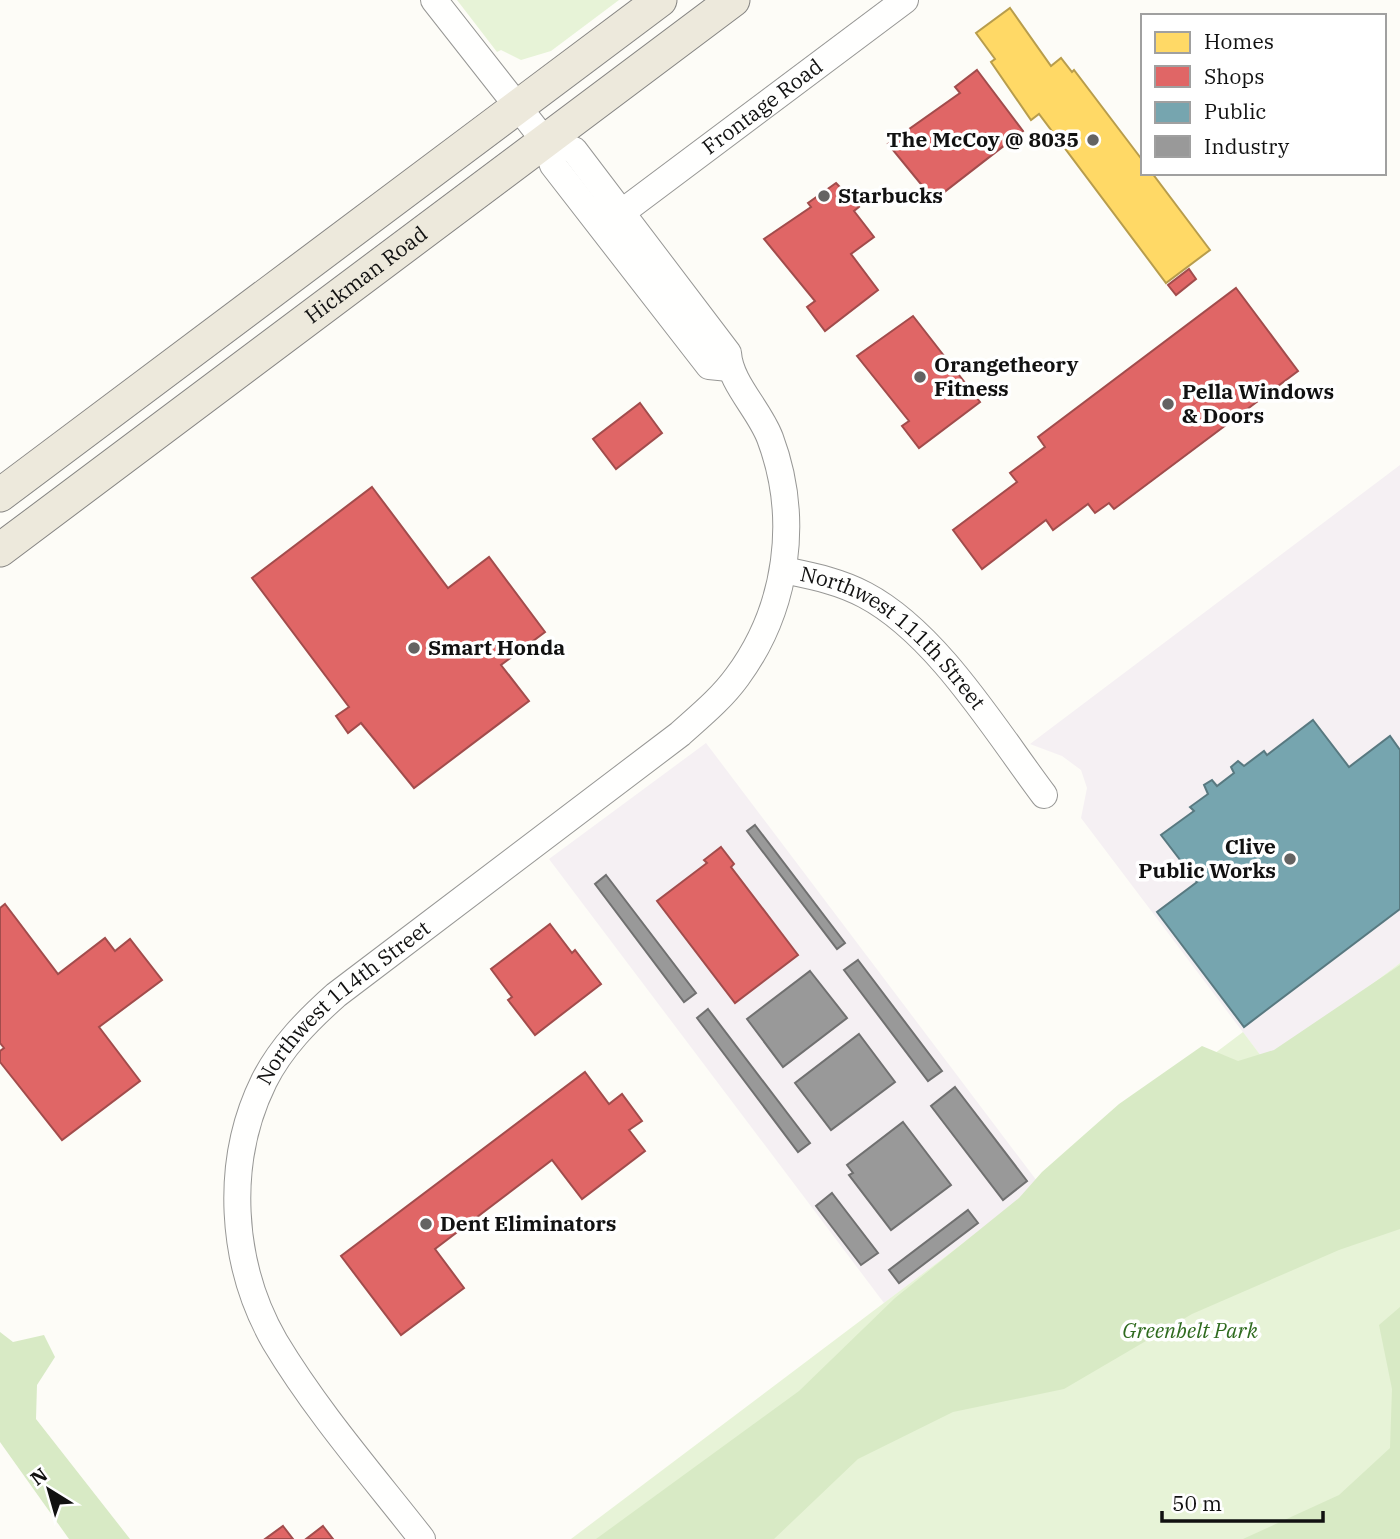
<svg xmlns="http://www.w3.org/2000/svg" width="1400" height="1539" viewBox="0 0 1400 1539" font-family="'IBM Plex Serif',serif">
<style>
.industrial{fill:#f5f0f3}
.green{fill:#e7f3d7}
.forest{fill:#d8eac5}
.homes{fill:#ffd966;stroke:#b89d4c;stroke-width:2}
.shops{fill:#e06666;stroke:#a24c4c;stroke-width:2}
.public{fill:#76a5af;stroke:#587980;stroke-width:2}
.industry{fill:#999;stroke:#707070;stroke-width:2}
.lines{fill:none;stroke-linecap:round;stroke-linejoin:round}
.minor-casing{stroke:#979795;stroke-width:28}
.major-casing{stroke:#858482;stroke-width:35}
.minor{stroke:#fffffe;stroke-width:26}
.major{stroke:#ede9dc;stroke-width:33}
.poi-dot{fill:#646362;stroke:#fff;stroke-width:2.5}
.labels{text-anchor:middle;stroke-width:7;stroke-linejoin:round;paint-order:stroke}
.street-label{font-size:21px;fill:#111;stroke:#fff}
.poi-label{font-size:21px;font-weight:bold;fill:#111;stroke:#fff;text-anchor:start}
.park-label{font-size:21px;font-style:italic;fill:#2f6b1f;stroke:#fff}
</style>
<rect width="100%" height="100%" fill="#fdfcf7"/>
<g class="industrial">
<polygon points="1400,465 1400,963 1267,1064 1081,818 1087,788 1081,770 1062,756 1030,744"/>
<polygon points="706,743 1040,1185 884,1303 549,859"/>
</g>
<g class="green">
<polygon points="457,0 619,0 551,51 521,60 501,50 497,52"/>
<polygon points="1400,963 1400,1539 571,1539 1243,1032 1267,1064"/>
</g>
<g class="forest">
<polygon points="1400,965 1400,1229 1339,1250 1192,1314 1064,1389 953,1412 858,1459 774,1539 596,1539 799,1391 895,1298 1019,1198 1042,1172 1119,1104 1202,1046 1238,1061 1274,1050"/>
<polygon points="1400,1307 1400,1539 1243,1539 1339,1495 1390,1448 1392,1389 1379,1325"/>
<polygon points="0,1332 13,1342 44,1335 55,1357 37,1385 36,1419 130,1539 69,1539 0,1442"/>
</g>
<polygon class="homes" points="1010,8 1051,66 1061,58 1072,72 1074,70 1143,161 1143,173 1152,173 1210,250 1166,283 1039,114 1031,120 991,62 995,59 976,33"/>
<g class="shops">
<polygon points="977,70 1023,131 934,200 888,144 960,93 955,87"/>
<polygon points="836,183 859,207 854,211 874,237 851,254 878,290 825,331 807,307 815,301 764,239 811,207 808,203"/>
<polygon points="1189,269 1196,279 1176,295 1168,285"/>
<polygon points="1236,288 1298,371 1114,509 1109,503 1095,513 1088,504 1053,530 1046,520 982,569 953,530 1017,482 1010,473 1045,447 1038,437"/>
<polygon points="913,316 980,402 919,448 902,426 909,421 857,356"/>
<polygon points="640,403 662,433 616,469 593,439"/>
<polygon points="372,487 448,588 489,557 545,632 501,665 529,701 414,788 361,723 348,733 336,716 349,707 252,578"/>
<polygon points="721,847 734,864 731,867 798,955 735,1003 657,901 707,863 704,860"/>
<polygon points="5,904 58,974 105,938 115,951 130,939 162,980 99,1027 140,1081 62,1140 0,1062 0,1051 4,1048 0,1043 0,908"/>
<polygon points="550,924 572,953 575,950 601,984 535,1035 508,1000 512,997 491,969"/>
<polygon points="585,1072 609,1104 622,1094 642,1121 629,1130 645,1151 582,1199 552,1160 435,1249 464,1288 401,1335 341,1256"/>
<polygon points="283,1526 293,1539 265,1539"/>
<polygon points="323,1526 333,1539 306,1539"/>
</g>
<polygon class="public" points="1313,720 1349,767 1390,736 1400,750 1400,909 1244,1027 1157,912 1197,882 1161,835 1194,811 1190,807 1208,794 1204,785 1212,780 1217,786 1234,773 1231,767 1238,761 1244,766 1264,751 1267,755"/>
<g class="industry">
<polygon points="755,825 845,943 837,949 747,831"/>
<polygon points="606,875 696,993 684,1002 595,884"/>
<polygon points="858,960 942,1071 928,1081 844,970"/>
<polygon points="810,971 847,1018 783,1067 747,1019"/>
<polygon points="708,1009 810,1143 798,1152 697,1018"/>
<polygon points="859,1034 895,1082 831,1130 795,1083"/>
<polygon points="955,1087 1027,1181 1003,1200 931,1106"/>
<polygon points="903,1122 951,1185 891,1230 849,1175 853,1173 847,1165"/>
<polygon points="832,1193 878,1253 861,1265 816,1206"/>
<polygon points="968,1210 978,1223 899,1283 889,1270"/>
</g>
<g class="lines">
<defs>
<g id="minor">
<polyline points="434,0 544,140 553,165 709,366 729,368"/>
<path id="s1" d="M621 213 905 0"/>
<path id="s2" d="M783 570C812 576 839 581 865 595 937 633 995 730 1044 795"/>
<path id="s3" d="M422 1539C372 1475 317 1412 275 1342 230 1264 224 1162 264 1081 281 1047 308 1020 336 995L680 734C700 716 721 699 737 677 788 608 800 518 770 438 759 409 730 383 728 353L574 150 544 140"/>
</g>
<g id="major">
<polyline points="0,495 660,0"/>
<path id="s4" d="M0 550 733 0"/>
</g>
</defs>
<use href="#minor" class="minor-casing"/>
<use href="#major" class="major-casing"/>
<use href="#minor" class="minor"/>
<use href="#major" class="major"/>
</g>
<g class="poi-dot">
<circle cx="1093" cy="140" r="7"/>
<circle cx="824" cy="196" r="7"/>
<circle cx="920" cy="377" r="7"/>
<circle cx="1168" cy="404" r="7"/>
<circle cx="414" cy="648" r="7"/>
<circle cx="1290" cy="859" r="7"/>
<circle cx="426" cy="1224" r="7"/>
</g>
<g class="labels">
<g class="street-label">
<text dy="7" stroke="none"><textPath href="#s1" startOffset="177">Frontage Road</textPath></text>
<text dy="7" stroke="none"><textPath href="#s4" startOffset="458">Hickman Road</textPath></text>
<text dy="7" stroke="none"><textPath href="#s2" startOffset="133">Northwest 111th Street</textPath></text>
<text dy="7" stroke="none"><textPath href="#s3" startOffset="630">Northwest 114th Street</textPath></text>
</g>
<g class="poi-label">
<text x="1079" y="147" text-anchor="end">The McCoy @ 8035</text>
<text x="838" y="203">Starbucks</text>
<text x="934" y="372">Orangetheory<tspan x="934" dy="24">Fitness</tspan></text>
<text x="1182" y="399">Pella Windows<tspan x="1182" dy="24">&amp; Doors</tspan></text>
<text x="428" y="655">Smart Honda</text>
<text x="1276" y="854" text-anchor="end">Clive<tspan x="1276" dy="24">Public Works</tspan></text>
<text x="440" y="1231">Dent Eliminators</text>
</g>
<g class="park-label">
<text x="1190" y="1338">Greenbelt Park</text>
</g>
</g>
<rect x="1141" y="14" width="245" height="161" fill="#ffffff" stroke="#a0a0a0" stroke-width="2"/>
<rect x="1155" y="32" width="35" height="21" fill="#ffd966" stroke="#a0a0a0" stroke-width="2"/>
<text x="1204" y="49" font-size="21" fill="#111111">Homes</text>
<rect x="1155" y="66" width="35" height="21" fill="#e06666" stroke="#a0a0a0" stroke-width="2"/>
<text x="1204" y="84" font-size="21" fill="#111111">Shops</text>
<rect x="1155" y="102" width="35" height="21" fill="#76a5af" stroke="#a0a0a0" stroke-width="2"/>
<text x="1204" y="119" font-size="21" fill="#111111">Public</text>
<rect x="1155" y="136" width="35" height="21" fill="#999999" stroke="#a0a0a0" stroke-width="2"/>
<text x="1204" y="154" font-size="21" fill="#111111">Industry</text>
<g transform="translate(49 1490) rotate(323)" stroke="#ffffff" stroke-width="5" paint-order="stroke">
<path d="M0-5L12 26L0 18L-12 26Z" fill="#111111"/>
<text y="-10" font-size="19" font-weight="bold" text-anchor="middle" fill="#111111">N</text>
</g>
<path d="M1162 1511v10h161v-10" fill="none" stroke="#111111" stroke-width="3.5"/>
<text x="1172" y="1511" font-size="21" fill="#111111" stroke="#ffffff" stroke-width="5" paint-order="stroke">50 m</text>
</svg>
